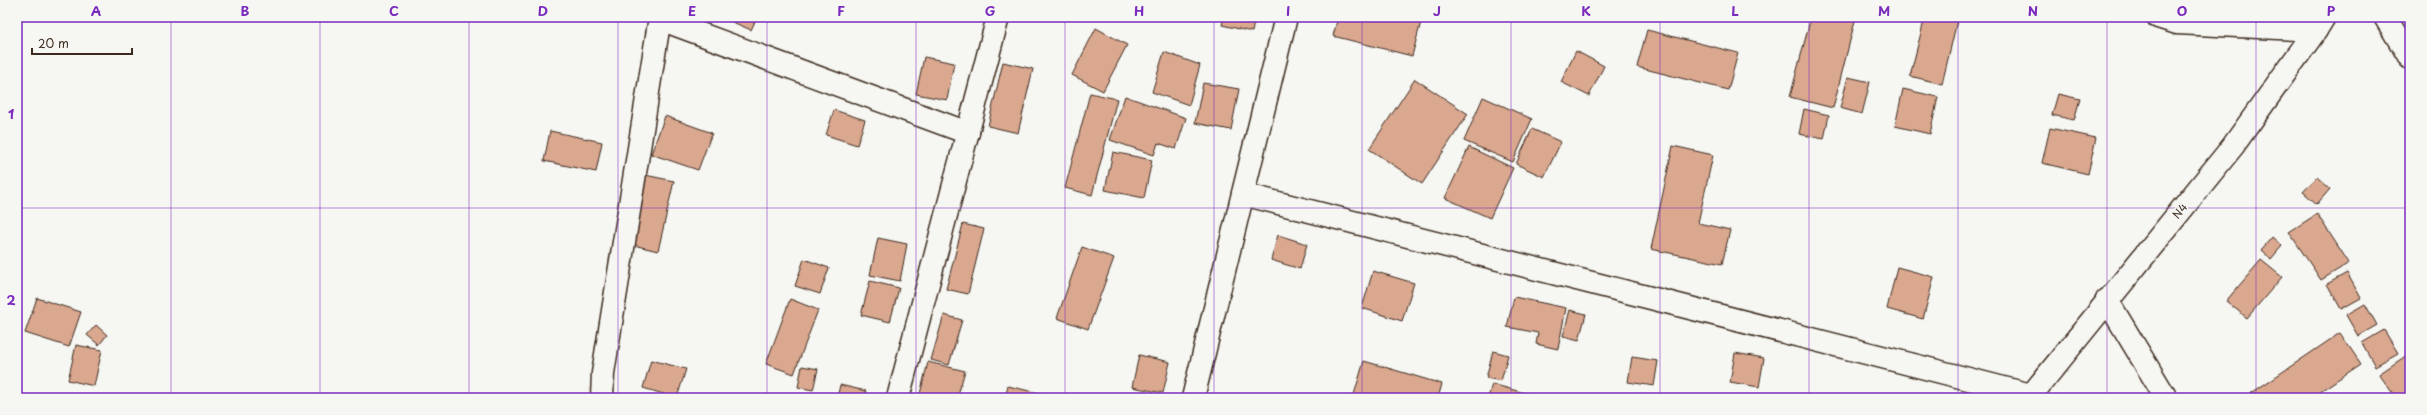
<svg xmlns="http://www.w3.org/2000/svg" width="2427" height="415" viewBox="0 0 2427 415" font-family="'Playpen Sans',sans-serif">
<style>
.building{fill:#daa78f;stroke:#3b2a1e}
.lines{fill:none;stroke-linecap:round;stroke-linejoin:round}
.minor-casing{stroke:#3b2a1e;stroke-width:25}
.major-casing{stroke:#3b2a1e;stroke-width:25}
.minor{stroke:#f6f6f2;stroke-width:22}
.major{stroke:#f6f6f2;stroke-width:22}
.grid{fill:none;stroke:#7b2cbf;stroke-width:1;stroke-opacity:0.55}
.labels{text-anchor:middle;stroke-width:3;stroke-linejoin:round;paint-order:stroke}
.street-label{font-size:11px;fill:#3b2a1e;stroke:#f6f6f2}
.neatline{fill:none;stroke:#7b2cbf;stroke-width:1.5}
.grid-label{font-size:13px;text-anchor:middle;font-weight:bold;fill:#7b2cbf}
</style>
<rect width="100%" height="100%" fill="#f6f6f2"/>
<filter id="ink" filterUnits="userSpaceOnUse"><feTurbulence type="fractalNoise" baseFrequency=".025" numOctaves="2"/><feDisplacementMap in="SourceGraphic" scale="8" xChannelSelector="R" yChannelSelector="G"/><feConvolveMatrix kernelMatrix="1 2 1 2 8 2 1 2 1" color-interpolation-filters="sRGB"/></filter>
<g filter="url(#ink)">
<g class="building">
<polygon points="721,17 757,17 751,30"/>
<polygon points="1224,17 1255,17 1252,32 1222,25"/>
<polygon points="1338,17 1420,17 1422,18 1412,56 1333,36"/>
<polygon points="1811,17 1856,17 1833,108 1790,97"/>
<polygon points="1925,17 1958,17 1942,84 1910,76"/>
<polygon points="1096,28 1127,45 1103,91 1072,75"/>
<polygon points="1647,30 1738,53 1728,90 1637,67"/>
<polygon points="1576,51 1604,66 1589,96 1561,82"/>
<polygon points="1164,52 1200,65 1189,105 1152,92"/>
<polygon points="924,57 954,63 947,100 916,94"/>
<polygon points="1003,62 1033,69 1018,133 988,126"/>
<polygon points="1848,77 1870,82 1862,114 1840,108"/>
<polygon points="1415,79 1468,114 1422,184 1369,149"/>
<polygon points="1203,83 1239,89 1231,130 1195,123"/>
<polygon points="1903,89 1938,97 1930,134 1895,126"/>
<polygon points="1090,93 1117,99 1092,195 1065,188"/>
<polygon points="2058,94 2080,99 2074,120 2052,115"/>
<polygon points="1125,96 1186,118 1176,149 1158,143 1154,155 1110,140"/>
<polygon points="1483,97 1532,119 1513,162 1464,141"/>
<polygon points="1804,109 1829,115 1824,139 1799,134"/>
<polygon points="834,110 865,120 857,145 826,135"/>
<polygon points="665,116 712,133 698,170 651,154"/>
<polygon points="2050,128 2096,138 2088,174 2042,163"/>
<polygon points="1532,129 1561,142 1544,177 1516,164"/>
<polygon points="550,131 602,142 596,172 544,161"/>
<polygon points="1673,146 1713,155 1698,223 1730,230 1722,264 1651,249"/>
<polygon points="1469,147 1513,168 1490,218 1445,198"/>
<polygon points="1113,152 1152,160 1144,198 1105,190"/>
<polygon points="645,175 674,181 658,251 629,244"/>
<polygon points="2317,177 2330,189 2317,204 2303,192"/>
<polygon points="2317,214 2349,263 2321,280 2289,232"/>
<polygon points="963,224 984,229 968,294 946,289"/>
<polygon points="1278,235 1307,244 1300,269 1271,260"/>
<polygon points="2272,237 2282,246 2271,259 2261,250"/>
<polygon points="878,238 907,244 900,281 870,275"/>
<polygon points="1082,247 1114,258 1088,329 1057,318"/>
<polygon points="804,259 829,268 820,294 795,286"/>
<polygon points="2261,260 2282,277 2247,318 2226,301"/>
<polygon points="1897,267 1934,277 1923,319 1887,309"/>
<polygon points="1373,271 1414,283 1402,321 1362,308"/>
<polygon points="2347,273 2361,298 2341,309 2327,284"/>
<polygon points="870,281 899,288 890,322 861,315"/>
<polygon points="1514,297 1566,308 1558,349 1536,344 1538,333 1507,327"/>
<polygon points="37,298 81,312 69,347 25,333"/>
<polygon points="790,299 818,310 794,374 766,364"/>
<polygon points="2365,304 2377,325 2358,336 2346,315"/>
<polygon points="1570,310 1586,314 1579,340 1563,336"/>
<polygon points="944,315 962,320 949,365 931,360"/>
<polygon points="96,325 107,335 99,345 87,335"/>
<polygon points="2384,330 2398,353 2375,366 2362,343"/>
<polygon points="2340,333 2361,364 2310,398 2253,398 2250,394"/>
<polygon points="76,345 102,350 94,386 68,380"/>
<polygon points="1493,351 1508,355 1501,381 1486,378"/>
<polygon points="1735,353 1764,358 1759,387 1730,382"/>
<polygon points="2410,353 2410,398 2396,398 2379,374"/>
<polygon points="1139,355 1170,362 1163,393 1132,387"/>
<polygon points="1632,357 1658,361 1654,386 1628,382"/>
<polygon points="651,360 686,369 677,398 643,388"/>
<polygon points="1364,361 1442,384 1438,398 1353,398"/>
<polygon points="928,362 965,371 957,398 919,398"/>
<polygon points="802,366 818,369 813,390 798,387"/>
<polygon points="1492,384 1539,397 1539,398 1488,398"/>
<polygon points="840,385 866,391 864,398 837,398"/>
<polygon points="1008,386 1060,398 1005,398"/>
</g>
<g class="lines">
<defs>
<g id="minor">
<polyline points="2158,17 2177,23 2316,30"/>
<polyline points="2385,17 2410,58"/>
<polyline points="660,19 968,133"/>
<polyline points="1243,194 2031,395"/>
<polyline points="2107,300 2166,398"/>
<polyline points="602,398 603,373 660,17"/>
<polyline points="898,398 998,17"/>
<polyline points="1193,398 1286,17"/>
</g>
<polyline id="major" points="2029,398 2233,146 2316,30 2324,17"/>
</defs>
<use href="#minor" class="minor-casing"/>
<use href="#major" class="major-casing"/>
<use href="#minor" class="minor"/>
<use href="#major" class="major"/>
</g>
</g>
<path class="grid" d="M171 17V398M320 17V398M469 17V398M618 17V398M767 17V398M916 17V398M1065 17V398M1214 17V398M1362 17V398M1511 17V398M1660 17V398M1809 17V398M1958 17V398M2107 17V398M2256 17V398M17 208H2410"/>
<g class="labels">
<g class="street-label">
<text transform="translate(2180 211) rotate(-51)" y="4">N4</text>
</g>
</g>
<rect width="2427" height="415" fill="none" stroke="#f6f6f2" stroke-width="44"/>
<path d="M32 48v6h100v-6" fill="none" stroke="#3b2a1e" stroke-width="2"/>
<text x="38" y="48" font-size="12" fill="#3b2a1e" stroke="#f6f6f2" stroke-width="3" paint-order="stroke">20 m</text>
<rect x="22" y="22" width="2383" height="371" class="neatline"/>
<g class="grid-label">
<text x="96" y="16">A</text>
<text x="245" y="16">B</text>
<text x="394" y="16">C</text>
<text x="543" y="16">D</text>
<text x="692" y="16">E</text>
<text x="841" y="16">F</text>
<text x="990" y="16">G</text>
<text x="1139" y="16">H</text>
<text x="1288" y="16">I</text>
<text x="1437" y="16">J</text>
<text x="1586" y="16">K</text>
<text x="1735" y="16">L</text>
<text x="1884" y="16">M</text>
<text x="2033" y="16">N</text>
<text x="2182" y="16">O</text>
<text x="2331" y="16">P</text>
<text x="11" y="119">1</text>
<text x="11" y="305">2</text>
</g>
</svg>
